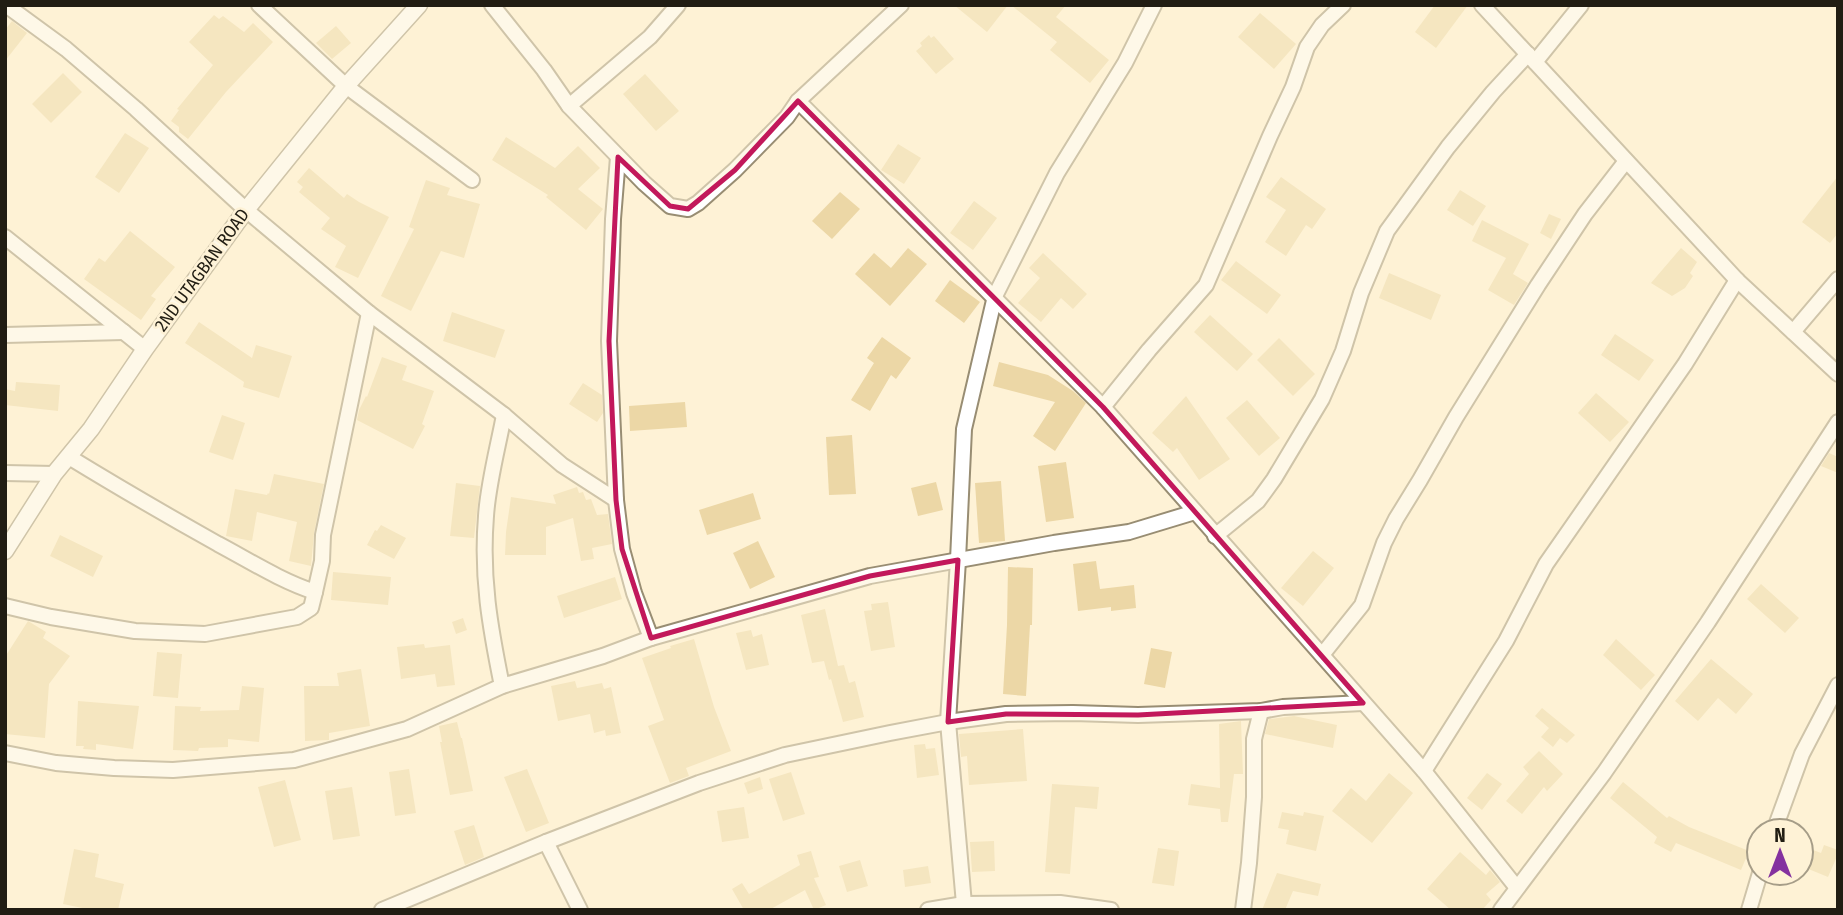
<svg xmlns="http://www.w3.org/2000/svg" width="1843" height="915" viewBox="0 0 1843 915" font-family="'Fira Sans Condensed',sans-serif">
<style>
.building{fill:#ecd7a6}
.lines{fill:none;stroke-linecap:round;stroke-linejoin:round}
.minor-casing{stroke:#988d73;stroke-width:18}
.tertiary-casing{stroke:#988d73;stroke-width:19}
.minor{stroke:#fff;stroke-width:14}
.tertiary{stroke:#fff;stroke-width:16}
.marked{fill:none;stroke:#c2185b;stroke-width:5;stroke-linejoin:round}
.labels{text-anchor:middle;stroke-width:5;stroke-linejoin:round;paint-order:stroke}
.street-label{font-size:18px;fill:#211d13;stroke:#fef2d6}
</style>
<rect width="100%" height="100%" fill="#fef2d6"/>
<g class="building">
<polygon points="954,5 1008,5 987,32"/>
<polygon points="1011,5 1066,5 1056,17 1109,60 1090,83 1050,50 1057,42"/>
<polygon points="1435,5 1468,5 1436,48 1415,32"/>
<polygon points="1260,13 1296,44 1274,69 1238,37"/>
<polygon points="214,15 219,19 223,16 244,32 253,23 273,42 226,92 188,139 179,132 179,127 171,121 179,110 177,109 213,65 189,42"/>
<polygon points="12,21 27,33 5,61 5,30"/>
<polygon points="336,26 351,43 332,59 316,43"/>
<polygon points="929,35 931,38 934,36 954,59 936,74 916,51 922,46 920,43"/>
<polygon points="63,73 82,92 51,123 32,104"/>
<polygon points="645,74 679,111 656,131 623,94"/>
<polygon points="125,133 149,148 119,193 95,177"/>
<polygon points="506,137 555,168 578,146 600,168 578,189 603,209 586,230 546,197 548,195 492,160"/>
<polygon points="898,144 921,158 904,184 881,170"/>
<polygon points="309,168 344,198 347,194 359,202 389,217 358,278 335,267 346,246 321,229 330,218 299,192 303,187 297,182"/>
<polygon points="1838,176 1838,233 1830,243 1802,222"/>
<polygon points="1281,177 1326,209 1312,229 1306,225 1286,256 1265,242 1286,210 1266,197"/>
<polygon points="426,180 450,188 447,195 480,204 464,258 441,251 411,311 381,296 414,229 409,227"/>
<polygon points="1460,190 1486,206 1473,226 1447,210"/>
<polygon points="840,192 860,209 832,239 812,221"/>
<polygon points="974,201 997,218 973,250 950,233"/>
<polygon points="1549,214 1561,219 1551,239 1540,233"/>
<polygon points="1482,220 1529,244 1513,274 1528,283 1514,305 1488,290 1506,258 1472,241"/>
<polygon points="130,231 175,267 151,296 156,299 141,320 84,279 99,258 105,262"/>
<polygon points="908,248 927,264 890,306 855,274 874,253 891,268"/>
<polygon points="1681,248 1697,262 1690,273 1693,276 1685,288 1672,296 1651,283"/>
<polygon points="1043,253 1087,294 1073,309 1061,298 1041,322 1018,303 1040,278 1029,268"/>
<polygon points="1236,261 1281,295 1267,314 1221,280"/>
<polygon points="1389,273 1441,295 1431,320 1379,298"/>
<polygon points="950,280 980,302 964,323 935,301"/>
<polygon points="452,312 505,330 495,358 443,341"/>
<polygon points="1210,315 1253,354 1237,371 1194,332"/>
<polygon points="199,322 252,358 256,345 292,356 279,398 243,387 244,382 185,343"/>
<polygon points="1615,334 1654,360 1639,381 1601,355"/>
<polygon points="882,337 911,358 896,379 891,375 870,411 851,400 874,363 867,358"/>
<polygon points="1279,338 1315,374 1293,396 1257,360"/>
<polygon points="382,357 407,366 402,380 434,391 422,424 425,426 413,449 357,420 359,410 366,396 367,397"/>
<polygon points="999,362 1048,375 1073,391 1086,403 1055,451 1033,436 1055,402 993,386"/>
<polygon points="16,382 60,385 58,411 5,405 5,389 15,391"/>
<polygon points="583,383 602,395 603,413 597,422 569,404"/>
<polygon points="1596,393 1629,422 1610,442 1578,413"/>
<polygon points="1186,396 1230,459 1199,480 1177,448 1173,452 1152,433"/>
<polygon points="1247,400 1280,438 1259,456 1226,418"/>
<polygon points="685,402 687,427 630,431 629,406"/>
<polygon points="222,415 245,423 233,460 209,452"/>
<polygon points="852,435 856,494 829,495 826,437"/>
<polygon points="1829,453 1838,457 1838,473 1821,466"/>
<polygon points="1066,462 1074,518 1046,522 1038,466"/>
<polygon points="274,474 324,484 314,533 311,566 289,561 297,522 257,512 252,541 226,536 235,489 267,495 268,493 269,494"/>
<polygon points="1001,481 1005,541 979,543 975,483"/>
<polygon points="936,482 943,510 918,516 911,488"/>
<polygon points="456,483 480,486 474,538 450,536"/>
<polygon points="577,487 579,493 583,492 586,500 591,499 597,515 608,514 612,544 592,548 594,559 581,561 573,518 546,527 546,555 505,555 506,532 511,497 556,504 553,495"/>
<polygon points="753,493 761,519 707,535 699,510"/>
<polygon points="381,525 406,538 394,559 367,545 375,530 377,531"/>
<polygon points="60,535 103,556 93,577 50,556"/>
<polygon points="758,541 775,577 750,589 733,553"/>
<polygon points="1313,551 1334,568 1303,606 1281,588"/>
<polygon points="1096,561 1100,589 1134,585 1136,608 1111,611 1111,607 1078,611 1073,564"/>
<polygon points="1008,567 1033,568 1032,625 1030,625 1026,696 1003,694 1007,625"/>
<polygon points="333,572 391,577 388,605 331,600"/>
<polygon points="615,577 622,599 564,618 557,596"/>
<polygon points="1761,584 1799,618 1785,633 1747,599"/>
<polygon points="888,602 895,647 871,651 864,611 872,610 871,604"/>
<polygon points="825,609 838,666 844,665 849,683 855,681 864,717 843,722 831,679 829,680 824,661 812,663 801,615"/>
<polygon points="463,618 467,630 456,634 452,622"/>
<polygon points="28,621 46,632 43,638 70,656 49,684 45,738 5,734 5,657"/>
<polygon points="751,630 753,637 762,634 769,665 746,670 736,633"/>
<polygon points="694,639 714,707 731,751 686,768 689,776 670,783 648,726 664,720 642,658 671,648 670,646"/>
<polygon points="1616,639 1655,675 1641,690 1603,655"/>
<polygon points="424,644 425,648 450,645 455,685 437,687 435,674 401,679 397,647"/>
<polygon points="1151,648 1172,652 1165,688 1144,684"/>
<polygon points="157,652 182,654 178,698 153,696"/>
<polygon points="1711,659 1753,694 1736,714 1718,698 1698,721 1675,701"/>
<polygon points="361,669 370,726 329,733 329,740 305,741 304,686 339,686 337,673"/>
<polygon points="575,681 577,688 602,683 604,689 611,687 621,733 606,736 605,730 594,733 590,714 558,721 551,686"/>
<polygon points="242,686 264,688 259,742 228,739 228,747 199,748 198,751 173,750 175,706 201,707 200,711 239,710"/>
<polygon points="78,701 139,706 133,749 96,744 96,750 83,749 84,746 76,746"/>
<polygon points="1542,708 1575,735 1567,743 1560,738 1553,747 1541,737 1549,728 1535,716"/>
<polygon points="1294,716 1337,725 1333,748 1265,734 1269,719"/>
<polygon points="1241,721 1243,774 1234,774 1228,822 1221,822 1220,809 1188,805 1191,784 1220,788 1219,724"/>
<polygon points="457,722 461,738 462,738 473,791 450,795 440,742 442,742 439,726"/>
<polygon points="1023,729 1027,781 969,785 967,756 961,757 959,734"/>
<polygon points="925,744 926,749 935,748 939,775 917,778 914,745"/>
<polygon points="1539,751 1563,774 1547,791 1544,787 1522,814 1506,801 1529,774 1523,767"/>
<polygon points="409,769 416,813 395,816 389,772"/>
<polygon points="527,769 549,823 526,832 504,777"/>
<polygon points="791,772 805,814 783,821 769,779"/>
<polygon points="1389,773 1413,793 1372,843 1332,811 1351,788 1366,801"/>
<polygon points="1487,773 1502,784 1482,810 1467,798"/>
<polygon points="760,777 763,789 748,794 744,783"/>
<polygon points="285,780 301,840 274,847 258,787"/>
<polygon points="1623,782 1667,818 1669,816 1689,827 1749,851 1741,870 1676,843 1671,852 1654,843 1657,837 1610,798"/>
<polygon points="1052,784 1099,787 1097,809 1075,807 1070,874 1045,872"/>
<polygon points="352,787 360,836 333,840 325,791"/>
<polygon points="744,807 749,838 722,842 717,811"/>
<polygon points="1282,812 1303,816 1304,812 1324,816 1316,851 1286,844 1289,830 1278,828"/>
<polygon points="474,825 484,857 465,865 454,831"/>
<polygon points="994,841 995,871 972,872 970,842"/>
<polygon points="1824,845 1838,850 1838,854 1828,877 1801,866 1808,848 1821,853"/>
<polygon points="1158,848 1179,851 1174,886 1152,883"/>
<polygon points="74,849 99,854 95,877 124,884 118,910 92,910 63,904"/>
<polygon points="811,851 819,877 814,878 826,905 814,910 805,890 769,910 744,910 732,889 742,883 749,894 800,865 797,855"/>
<polygon points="1460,852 1486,875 1490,870 1500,882 1486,894 1491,900 1482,910 1451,910 1427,889"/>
<polygon points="860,860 868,886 847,892 839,866"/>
<polygon points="928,866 931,883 905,887 903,870"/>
<polygon points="1277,873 1321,884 1318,896 1293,891 1285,910 1262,910"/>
</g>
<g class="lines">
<defs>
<g id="minor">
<polyline points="6,5 66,49 136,109 246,210 369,313 504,415 562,465 616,500 609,341 613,219 618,157"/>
<polyline points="259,5 346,86 472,180"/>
<polyline points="492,5 544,70 569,106 644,183 670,206 688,209 698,203 735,170 787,117 798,101 901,5"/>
<polyline points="1482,5 1737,280 1838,374"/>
<polyline points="1535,62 1581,5"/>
<polyline points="798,101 1103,407 1424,771 1517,888"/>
<polyline points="569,106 650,37 678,5"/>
<polyline points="5,237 145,349"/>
<polyline points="1793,332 1838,279"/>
<polyline points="5,335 124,332"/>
<polyline points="1103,407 1149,350 1206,285 1270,136 1293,87 1307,47 1322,25 1343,5"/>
<path d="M69 457C118 487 168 516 218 544 250 561 281 581 315 592L322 561 323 535 369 313"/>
<polyline points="5,473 54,474"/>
<polyline points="616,500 622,549 634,593 651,638"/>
<polyline points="1215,536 1258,501 1274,479 1322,399 1343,351 1361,293 1387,231 1448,147 1493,92 1528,54"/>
<polyline points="5,606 51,617 135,631 205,634 297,617 311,608 315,592"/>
<polyline points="1322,655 1362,605 1384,543 1396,519 1420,480 1456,417 1538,285 1585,214 1626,161"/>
<path d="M502 686C490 627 481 577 486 516 488 484 498 447 504 415"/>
<polyline points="5,753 56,763 114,768 173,770 294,760 407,729 502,686 603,656 651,638 870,576 1054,543 1129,532 1195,512"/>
<polyline points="1424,771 1506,641 1546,564 1685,364 1737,280"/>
<polyline points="1774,831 1802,754 1838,685"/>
<polyline points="546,842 580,910"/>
<polyline points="964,904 948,722 958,560 964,429 995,296 1057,173 1125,63 1154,5"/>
<polyline points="382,910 546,842 699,783 785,755 890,733 948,722 1006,714 1073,713 1138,715 1261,711 1283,707 1363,703"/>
<polyline points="928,910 964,904 1060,903 1111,910"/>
<polyline points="1243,910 1249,863 1254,797 1254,739 1261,711"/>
<polyline points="1501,910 1604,773 1708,622 1838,422"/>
<polyline points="1749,910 1760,873"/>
</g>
<polyline id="tertiary" points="5,551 54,474 91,429 145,349 246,210 346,86 419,5"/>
</defs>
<use href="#minor" class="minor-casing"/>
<use href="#tertiary" class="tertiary-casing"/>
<use href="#minor" class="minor"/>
<use href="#tertiary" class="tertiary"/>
</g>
<path d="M0 0H1843V915H0ZM798 101 1103 407 1363 703 1138 715 1006 714 948 722 958 560 870 576 651 638 622 549 616 500 609 341 618 157 670 206 688 209 735 170Z" fill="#fef2d6" fill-opacity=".55" fill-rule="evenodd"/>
<path class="marked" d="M798 101 1103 407 1363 703 1138 715 1006 714 948 722 958 560 870 576 651 638 622 549 616 500 609 341 618 157 670 206 688 209 735 170Z"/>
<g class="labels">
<g class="street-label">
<text transform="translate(202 270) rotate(-54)" y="6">2ND UTAGBAN ROAD</text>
</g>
</g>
<rect width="1843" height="915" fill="none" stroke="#211d13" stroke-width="14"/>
<g transform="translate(1780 852)"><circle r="33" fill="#fef2d6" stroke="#a69d88" stroke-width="2"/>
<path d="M0-5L12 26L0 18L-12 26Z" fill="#84319f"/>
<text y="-10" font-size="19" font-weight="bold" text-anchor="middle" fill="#211d13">N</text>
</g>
</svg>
